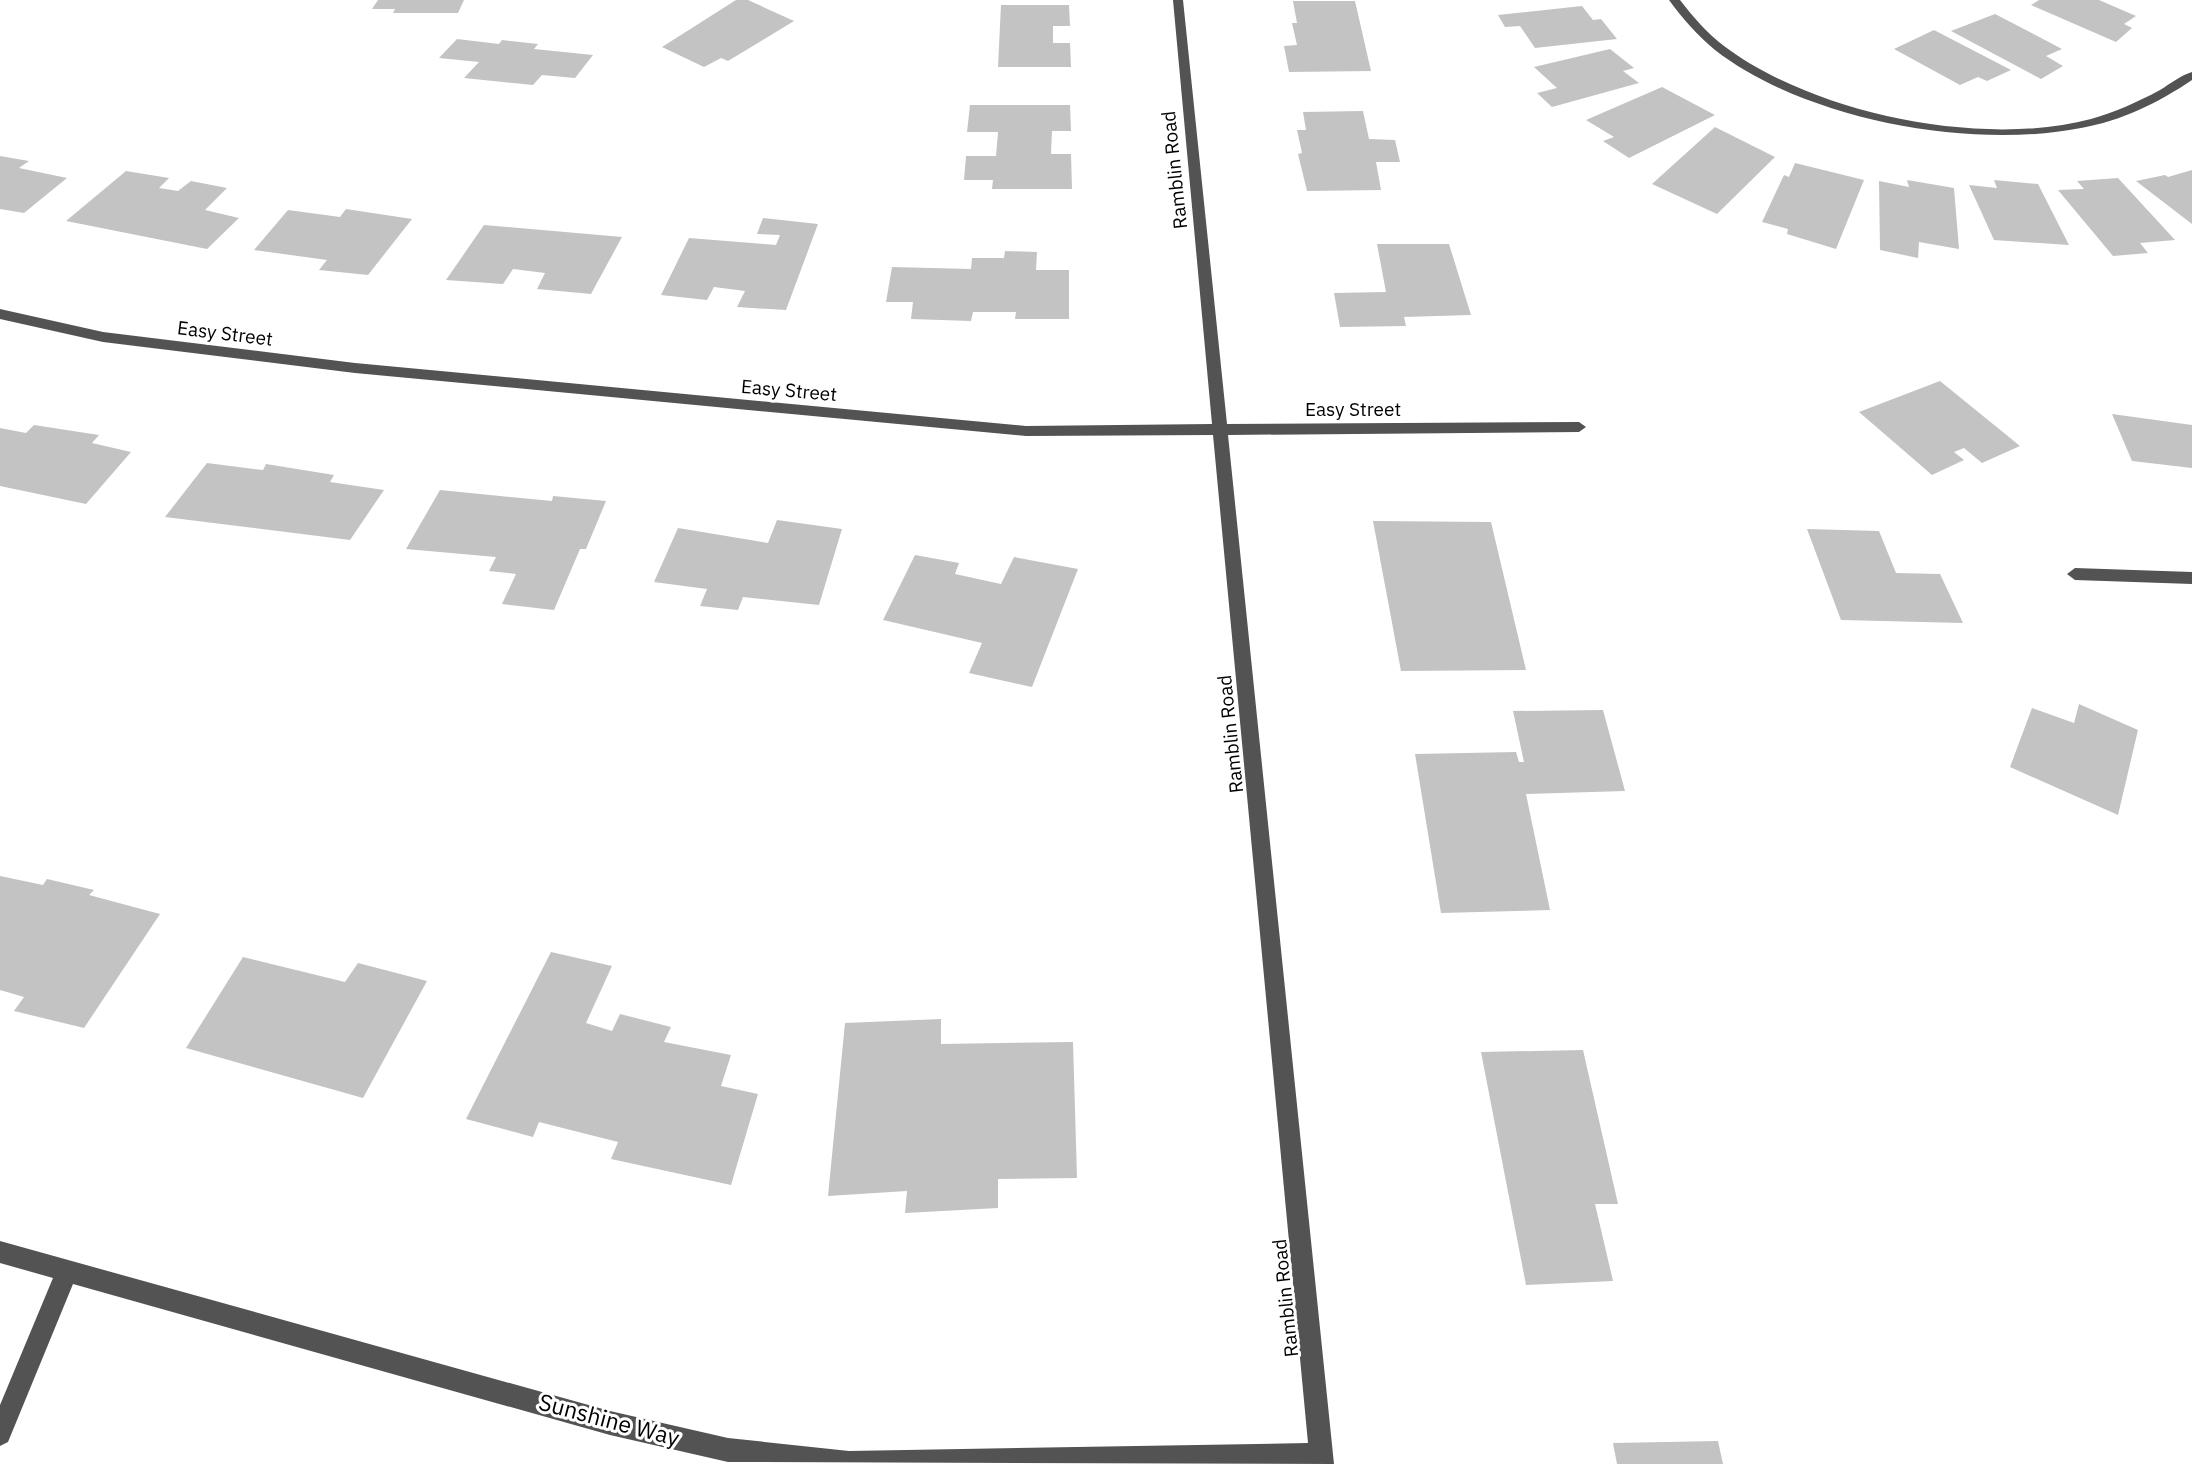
<svg xmlns="http://www.w3.org/2000/svg" width="2192" height="1464" viewBox="0 0 2192 1464" font-family="'IBM Plex Sans',sans-serif">
<style>
.building{fill:#c3c3c3}
.lines{fill:none;stroke-linecap:round;stroke-linejoin:round}
.minor{fill:#535353;fill-rule:evenodd}
.labels{text-anchor:middle;stroke-width:6;stroke-linejoin:round;paint-order:stroke}
.street-label{font-size:19px;fill:#000;stroke:#fff}
.near-street-label{font-size:23px;fill:#000;stroke:#fff}
</style>
<rect width="100%" height="100%" fill="#fff"/>
<g class="building">
<polygon points="378,0 464,0 458,13 393,13 395,9 372,9"/>
<polygon points="736,0 748,0 794,21 728,61 721,58 704,67 662,47"/>
<polygon points="2039,0 2099,0 2136,16 2124,24 2132,28 2116,42 2031,5"/>
<polygon points="1293,1 1355,1 1371,71 1289,72 1284,46 1297,45 1292,23 1297,23"/>
<polygon points="1001,5 1069,5 1070,26 1053,26 1053,43 1070,43 1071,67 998,67"/>
<polygon points="1582,6 1593,20 1601,19 1617,39 1535,48 1520,26 1505,27 1498,15"/>
<polygon points="1995,14 2062,49 2046,56 2063,66 2041,79 1951,31"/>
<polygon points="1934,30 2011,70 1987,81 1978,77 1960,85 1894,49"/>
<polygon points="457,39 499,44 502,40 538,44 534,49 593,55 575,78 542,75 533,85 464,78 479,62 439,58"/>
<polygon points="1610,49 1634,68 1623,71 1639,83 1552,107 1537,93 1557,88 1534,67"/>
<polygon points="1662,87 1715,115 1629,158 1603,141 1614,137 1586,120"/>
<polygon points="970,105 1070,105 1071,131 1052,131 1051,154 1071,154 1072,189 992,189 993,180 964,180 966,156 996,156 998,132 967,132"/>
<polygon points="1363,111 1369,139 1395,140 1400,162 1376,162 1381,190 1307,191 1298,154 1302,153 1297,130 1306,130 1303,112"/>
<polygon points="1715,127 1775,157 1717,214 1652,184"/>
<polygon points="0,156 29,161 19,168 67,178 24,213 0,209"/>
<polygon points="1795,163 1864,180 1836,249 1787,234 1788,229 1762,222 1784,175 1789,177"/>
<polygon points="2192,170 2192,224 2136,181 2165,175 2168,177"/>
<polygon points="126,171 169,178 159,188 178,191 191,181 227,188 205,210 239,218 207,249 66,221"/>
<polygon points="2118,178 2175,240 2140,243 2148,253 2113,256 2058,190 2084,189 2077,181"/>
<polygon points="1907,180 1954,188 1959,249 1919,242 1918,258 1880,250 1879,181 1909,187"/>
<polygon points="1994,180 2038,184 2069,245 1994,240 1969,185 1997,188"/>
<polygon points="346,209 412,219 368,275 319,270 327,260 254,250 288,210 340,217"/>
<polygon points="763,218 818,224 786,310 737,307 745,291 714,287 707,300 661,295 689,238 776,245 780,235 757,234"/>
<polygon points="484,225 622,237 591,294 537,289 545,273 513,269 503,284 446,280"/>
<polygon points="1377,244 1449,244 1471,315 1404,317 1406,326 1340,327 1334,293 1386,292"/>
<polygon points="1005,251 1037,252 1036,270 1069,270 1069,319 1015,319 1016,312 973,312 971,321 911,319 913,302 886,302 892,267 971,269 972,258 1004,258"/>
<polygon points="1940,381 2020,446 1982,463 1964,448 1954,452 1964,460 1932,475 1859,412"/>
<polygon points="2112,414 2192,425 2192,468 2132,461"/>
<polygon points="34,425 99,435 92,443 131,452 86,504 0,486 0,428 26,433"/>
<polygon points="207,463 263,470 266,464 334,475 330,482 384,490 350,540 165,517"/>
<polygon points="440,490 552,501 553,496 606,501 586,549 580,549 554,610 502,604 516,574 489,571 496,557 406,549"/>
<polygon points="777,520 842,529 819,605 743,597 738,610 700,606 707,589 654,582 678,528 768,543"/>
<polygon points="1373,521 1491,522 1526,670 1401,671"/>
<polygon points="1807,529 1879,531 1896,573 1940,574 1963,623 1841,620"/>
<polygon points="915,555 959,563 955,574 1001,584 1014,557 1078,569 1032,687 969,673 982,643 883,620"/>
<polygon points="2079,704 2138,730 2118,815 2010,767 2032,708 2074,723"/>
<polygon points="1603,710 1625,791 1526,794 1550,910 1441,913 1415,754 1516,752 1519,762 1524,762 1513,711"/>
<polygon points="0,876 43,885 47,879 94,890 89,895 160,914 84,1028 14,1011 24,997 0,990"/>
<polygon points="551,952 612,966 586,1023 612,1031 620,1014 671,1027 664,1042 731,1055 721,1086 758,1094 731,1185 611,1159 618,1142 539,1122 533,1137 466,1119"/>
<polygon points="243,957 345,982 358,963 427,981 363,1098 186,1048"/>
<polygon points="941,1019 941,1044 1073,1042 1077,1178 998,1179 998,1208 905,1213 907,1191 828,1196 845,1023"/>
<polygon points="1583,1050 1618,1204 1595,1204 1613,1281 1526,1285 1481,1052"/>
<polygon points="1718,1441 1723,1464 1617,1464 1613,1443"/>
</g>
<g class="lines">
<g class="minor">
<polygon points="1173,0 1183,0 1227,424 1579,422 1586,427 1579,432 1228,435 1334,1464 728,1462 610,1435 73,1284 8,1442 0,1446 0,1405 53,1278 0,1263 0,1241 610,1411 728,1438 849,1451 1308,1443 1213,435 1026,436 355,373 103,342 0,319 0,309 103,332 355,363 1026,426 1212,424"/>
<path d="M1669 0H1680C1693 17 1707 33 1724 46 1814 114 1982 148 2091 119 2115 112 2138 102 2160 90 2170 84 2181 75 2192 72V80C2158 103 2121 121 2081 128 1971 150 1805 120 1715 50 1698 36 1682 18 1669 0Z"/>
<polygon points="2075,568 2192,572 2192,584 2075,580 2067,574"/>
</g>
</g>
<g class="labels">
<g class="street-label">
<text transform="translate(1174 170) rotate(-96)" y="7">Ramblin Road</text>
<text transform="translate(225 333) rotate(7)" y="7">Easy Street</text>
<text transform="translate(789 390) rotate(5)" y="7">Easy Street</text>
<text x="1353" y="416">Easy Street</text>
<text transform="translate(1230 734) rotate(-96)" y="7">Ramblin Road</text>
<text transform="translate(1285 1298) rotate(-96)" y="7">Ramblin Road</text>
</g>
<g class="near-street-label">
<text transform="translate(609 1420) rotate(15)" y="8">Sunshine Way</text>
</g>
</g>
</svg>
